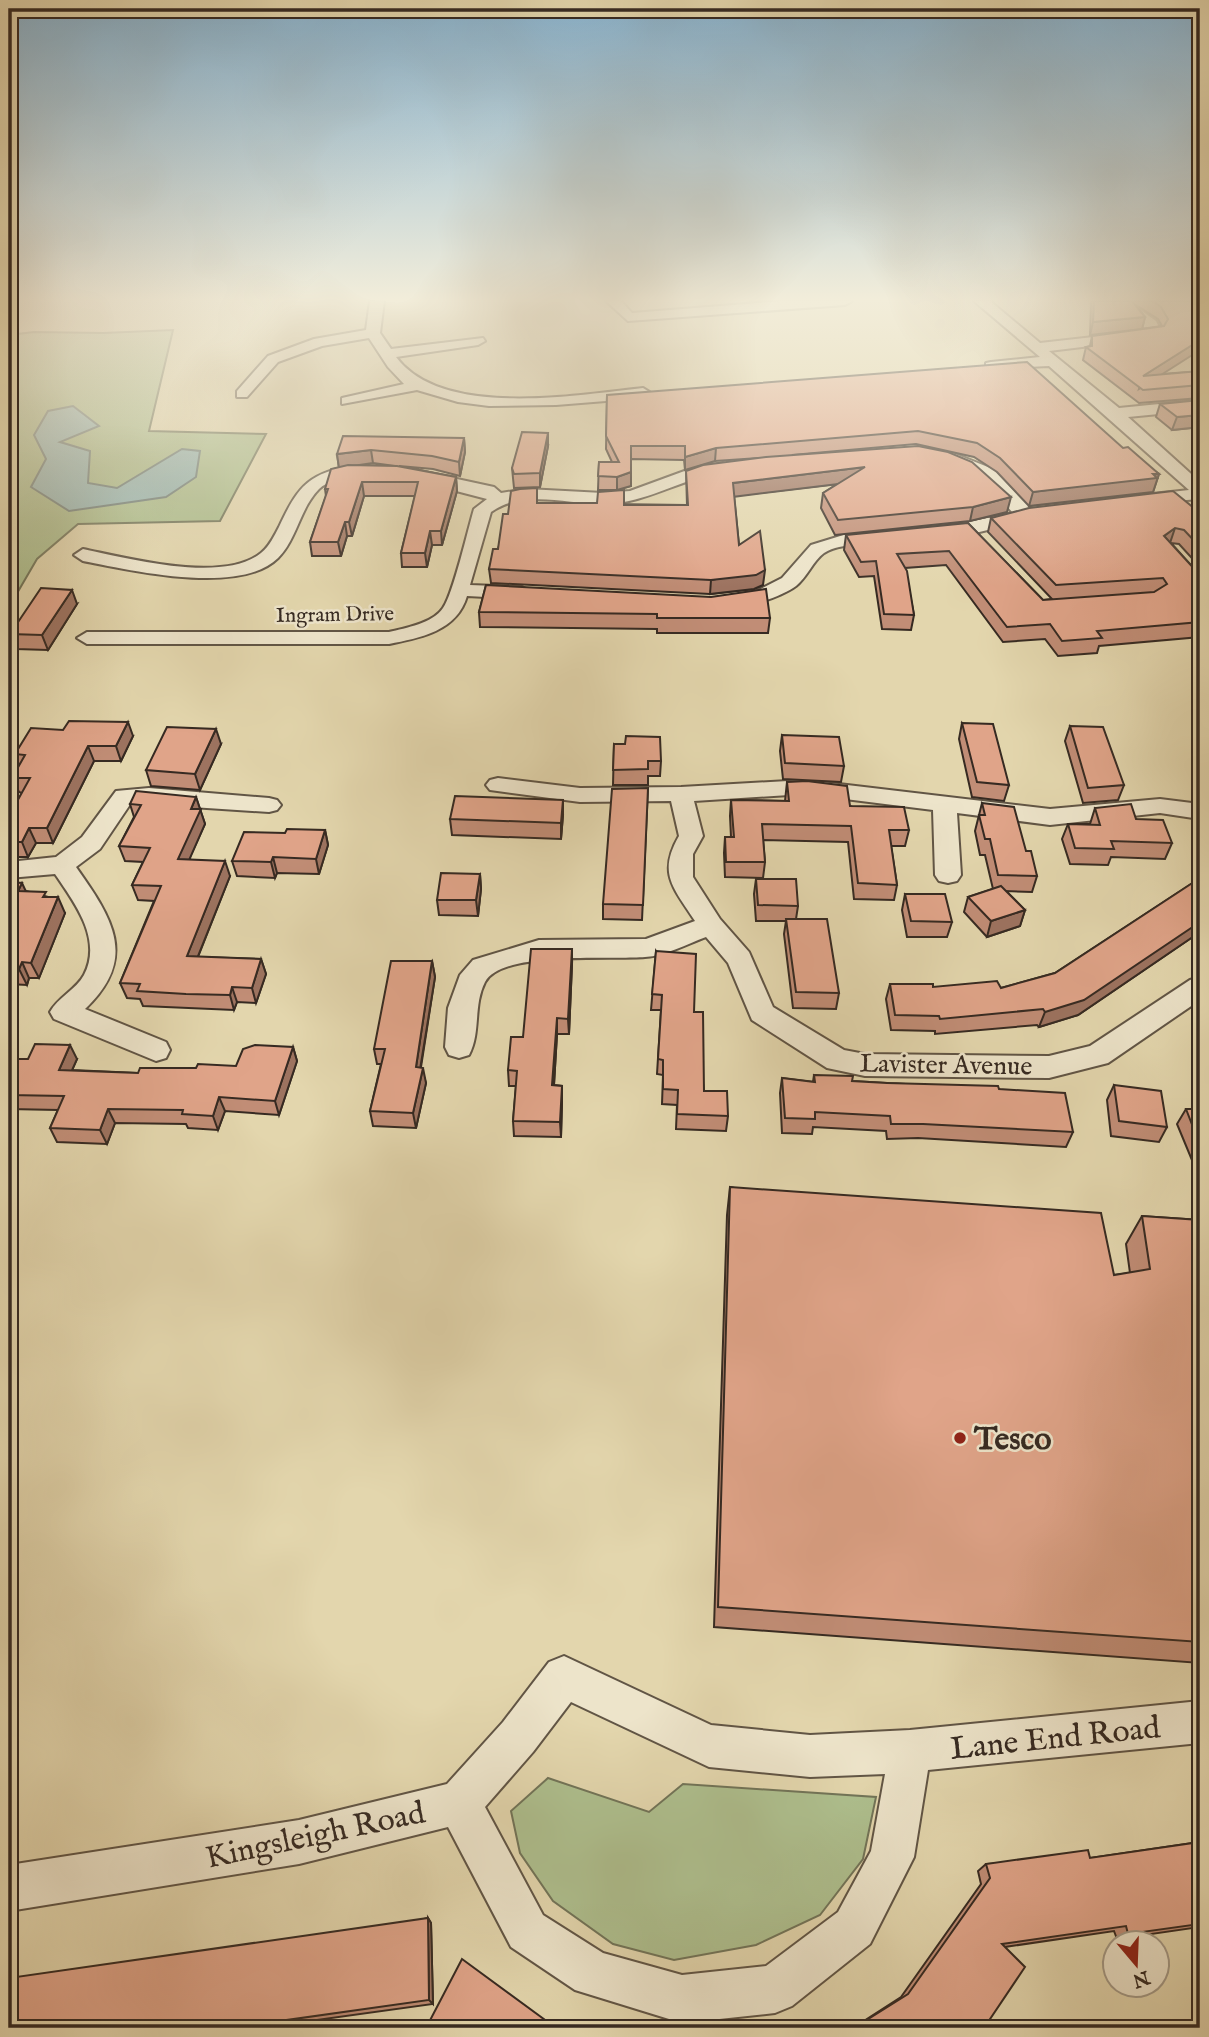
<svg xmlns="http://www.w3.org/2000/svg" width="1209" height="2037" viewBox="0 0 1209 2037" font-family="'IM FELL English',serif">
<style>
.green{fill:#aebf8e;stroke:#727458;stroke-width:2}
.water{fill:#98b7b3;stroke:#717f79;stroke-width:2}
.lines{fill:none;stroke-linecap:round;stroke-linejoin:round}
.minor-casing{stroke:#615545;stroke-width:4}
.minor{fill:#ede4ca;fill-rule:evenodd}
.wall{fill:#c18d76;stroke:#362a22;stroke-width:2;fill-rule:evenodd}
.shaded-wall{fill:#9d7360;stroke:#362a22;stroke-width:2}
.building{fill:#e0a489;stroke:#362a22;stroke-width:2}
.poi-dot{fill:#8f2418;stroke:#ede4ca;stroke-width:2.5}
.labels{text-anchor:middle;stroke-width:5;stroke-linejoin:round;paint-order:stroke}
.far-street-label{font-size:21px;fill:#362a22;stroke:#ede4ca}
.street-label{font-size:26px;fill:#362a22;stroke:#ede4ca}
.near-poi-label{font-size:32px;font-weight:bold;fill:#362a22;stroke:#ede4ca;text-anchor:start}
.near-street-label{font-size:32px;fill:#362a22;stroke:#ede4ca}
</style>
<rect width="100%" height="100%" fill="#e3d6ad"/>
<filter id="stains"><feTurbulence type="fractalNoise" baseFrequency=".00286" numOctaves="4"/><feColorMatrix values="0 0 0 0 .2 0 0 0 0 .09 0 0 0 0 .02 0 0 0 .5 -.17"/></filter>
<radialGradient id="worn" r=".72"><stop offset=".6" stop-color="#630" stop-opacity="0"/><stop offset="1" stop-color="#630" stop-opacity=".3"/></radialGradient>
<g class="green">
<polygon points="173,330 149,431 266,434 220,521 78,524 37,559 9,607 9,335 34,332 103,333"/>
<polygon points="548,1778 649,1812 683,1784 876,1797 863,1859 820,1915 756,1945 674,1960 613,1944 553,1901 520,1853 511,1811"/>
</g>
<polygon class="water" points="73,406 99,426 60,442 90,451 88,483 117,488 182,449 200,451 196,477 166,497 69,511 31,487 46,459 34,435 48,411"/>
<g class="lines">
<defs>
<g id="minor">
<path d="M370 301H384L380 333 391 349 483 338 485 341 478 345 396 357C442 419 576 395 643 388L651 393 643 398 556 405 489 406 458 402 417 390 342 404V398L404 384 388 367 369 338 322 346 278 362 247 397H237V391L268 356 314 339 366 330Z"/>
<polygon points="606,301 621,301 632,313 782,301 852,301 845,305 628,321"/>
<polygon points="974,301 990,301 1040,343 1147,331 1129,311 1136,307 1156,321 1162,333 1157,338 1049,351 1119,408 1200,400 1200,410 1128,417 1200,482 1200,499 1134,504 1131,500 1134,496 1189,490 1049,366 986,369 986,363 991,362 1040,357"/>
<polygon points="945,450 993,469 1033,511 1036,515 1033,519 971,534 931,537 928,533 931,529 1013,513 981,477 939,459 937,455 939,451"/>
<path d="M723 463 732 468 729 472C720 474 711 474 702 477 669 486 639 504 603 504 566 504 524 489 491 512L470 585 522 587 532 593 522 599 467 596C457 631 420 638 389 644H87L77 638 87 632H389C406 628 433 623 443 608 453 595 468 529 474 509L487 499 414 480 411 476 414 472 420 471 494 487 501 493 527 489 603 493 630 491 690 469Z"/>
<path d="M347 467H365L374 472C363 484 336 473 319 489 300 508 297 539 278 558 240 596 129 570 83 561L74 555 83 549C127 558 223 584 261 553 270 546 274 536 279 527 296 491 306 474 347 467Z"/>
<path d="M882 532 889 534 891 538 889 542C868 547 843 541 824 553 813 561 807 577 796 586 783 596 732 616 720 601L723 597 755 592 782 578 811 545 850 533Z"/>
<path d="M498 778 580 788 681 787 805 780 1050 809 1160 799 1200 804V819L1160 813 1050 825 957 813 961 875 957 881 948 883 939 881 935 875 933 810 805 794 694 801 703 836 693 854V877L720 919 749 952 773 1007 844 1050 865 1054 1049 1056 1090 1046 1190 980 1200 977V1000L1108 1063 1049 1078 865 1076 827 1068 752 1020 728 963 706 937C687 944 665 956 645 957 613 960 502 950 485 982 473 1005 481 1033 469 1055L459 1058 449 1055 445 1047 448 1008 460 975 473 960 539 940 646 939 695 921C674 888 657 874 679 836L671 801 580 802 490 790 486 785 490 780Z"/>
<path d="M149 788 269 798 277 800 281 805 277 810 269 812 131 803 100 849 76 867C112 918 139 958 85 1009L166 1042 170 1050 166 1058 156 1061 54 1019 50 1012C58 997 76 990 84 975 103 939 74 902 55 874L9 878V862L56 857 82 837 116 791Z"/>
<path d="M564 1656 711 1725 810 1735 910 1730 1200 1701V1743L928 1770 914 1857 870 1944 792 2006 775 2013 682 2023 575 1990 511 1947 448 1827 299 1864 9 1911V1865L299 1820 447 1784 503 1722 549 1662ZM571 1702 709 1767 810 1777 885 1774 871 1851 838 1912 766 1966 682 1975 603 1953 543 1915 485 1807 533 1752Z"/>
</g>
</defs>
<use href="#minor" class="minor-casing"/>
<use href="#minor" class="minor"/>
</g>
<g class="wall">
<polygon points="1091,301 1192,301 1162,374 1200,371 1200,398 1139,403 1083,360 1086,347 1090,346 1092,336 1162,326 1158,319 1136,305 1145,317 1142,329 1090,335"/>
<polygon points="607,395 1123,448 1159,474 1153,492 1029,506 997,472 974,457 916,444 792,455 1007,512 970,521 835,535 821,508 823,493 837,484 734,496 739,545 763,585 754,589 710,594 491,583 489,569 498,549 508,514 537,503 687,505 686,471 759,458 715,461 685,470 684,460 631,459 631,486 617,490 598,490 599,462 612,462 606,449"/>
<polygon points="1200,400 1200,427 1172,430 1156,417 1160,404"/>
<path d="M464 438 465 452 460 476 433 469 399 466 456 477 457 491 442 545H432L427 567H402L401 553 415 496H364L352 536H347L341 556H312L310 542 326 496 325 489 339 468 337 454ZM373 463 395 466 357 465Z"/>
<polygon points="548,446 540,487 514,488 512,468"/>
<polygon points="1200,513 1200,567 1179,544 1171,543 1198,573 1200,573 1200,637 1099,646 1097,653 1058,656 1045,639 1003,642 946,565 905,568 914,615 911,630 882,629 874,576 859,577 844,550 846,535 968,523 1043,600 1052,599 988,532 991,518"/>
<polygon points="486,585 770,618 768,633 657,633 657,629 480,627 479,612"/>
<polygon points="77,604 48,650 16,649 10,634"/>
<polygon points="962,723 1009,785 1004,801 972,797 959,739"/>
<polygon points="1070,726 1124,785 1118,800 1083,803 1065,741"/>
<polygon points="782,735 844,766 841,782 783,779 780,751"/>
<polygon points="133,736 121,761 94,761 53,843 36,843 28,857 9,857 9,816 22,793 19,792 12,778 19,765 15,754"/>
<polygon points="221,744 200,790 151,786 146,770"/>
<polygon points="614,744 661,761 660,776 648,776 648,785 613,785"/>
<polygon points="787,782 850,806 909,830 905,846 891,846 897,885 894,900 854,899 848,842 763,840 765,862 763,878 725,877 724,853 725,837 731,837 730,816 731,800 785,801"/>
<polygon points="648,788 642,920 603,919 603,904"/>
<polygon points="196,797 205,824 189,859 230,876 198,957 261,959 266,974 256,1003 237,1002 234,1010 143,1006 140,999 127,998 120,983 154,901 138,900 132,885 143,862 125,861 119,846 134,817 130,804"/>
<polygon points="982,803 1026,851 1037,876 1032,892 1006,891 1025,910 1020,926 987,937 964,912 968,897 993,889 985,855 980,855 975,831"/>
<polygon points="1095,808 1136,819 1172,843 1165,859 1111,857 1108,865 1070,864 1062,839 1068,824 1090,824"/>
<polygon points="563,815 561,839 452,835 450,819"/>
<polygon points="325,830 328,845 319,874 277,873 275,878 237,876 232,861"/>
<polygon points="480,874 481,889 478,916 439,915 437,900"/>
<polygon points="1200,878 1200,932 1078,1015 1039,1027 1037,1025 935,1034 935,1031 891,1030 886,999 890,984 933,987 1001,988 1055,973"/>
<polygon points="756,879 798,906 796,919 839,993 836,1009 793,1008 784,934 786,921 756,921 754,894"/>
<polygon points="9,882 26,891 48,897 65,913 39,978 29,978 27,985 9,984"/>
<polygon points="905,894 952,922 947,937 907,937 902,910"/>
<polygon points="656,951 694,1012 704,1091 728,1116 726,1131 676,1129 677,1105 662,1104 663,1075 657,1074 661,1010 651,1010"/>
<polygon points="432,961 435,977 421,1067 426,1083 416,1128 373,1126 370,1111 381,1064 377,1064 374,1049"/>
<polygon points="572,964 569,1034 557,1034 554,1085 562,1086 562,1101 561,1137 514,1136 513,1121 516,1086 509,1086 508,1070 523,1037"/>
<polygon points="293,1047 297,1061 279,1115 225,1111 218,1130 188,1128 186,1124 115,1123 107,1144 57,1142 50,1128 58,1110 9,1109 9,1059 77,1059 72,1070 138,1073 236,1066"/>
<polygon points="814,1075 852,1081 887,1083 999,1089 1073,1132 1066,1147 918,1138 887,1139 886,1131 813,1127 812,1134 782,1133 780,1093 782,1078 813,1082"/>
<polygon points="1114,1085 1167,1127 1159,1142 1111,1136 1107,1100"/>
<polygon points="1186,1109 1200,1109 1200,1165 1194,1165 1177,1124"/>
<polygon points="730,1187 1114,1275 1130,1273 1126,1244 1142,1216 1200,1220 1200,1663 714,1627 727,1215"/>
<polygon points="1200,1842 1200,1927 1117,1939 1114,1931 1005,1947 984,2028 853,2028 901,1997 981,1884 978,1871 986,1864 1090,1858"/>
<polygon points="428,1918 431,1923 433,2004 259,2028 9,2028"/>
</g>
<g class="shaded-wall">
<polygon points="1145,317 1142,329 1090,335 1093,322"/>
<polygon points="1200,340 1200,350 1139,389 1143,376"/>
<polygon points="1200,415 1200,427 1172,430 1177,417"/>
<polygon points="548,433 548,446 540,487 540,473"/>
<polygon points="464,438 465,452 460,476 459,462"/>
<polygon points="716,448 715,461 685,470 685,457"/>
<polygon points="371,450 373,463 339,468 337,454"/>
<polygon points="865,467 863,481 732,497 733,483"/>
<polygon points="631,472 631,486 617,490 617,477"/>
<polygon points="1159,474 1153,492 1029,506 1033,492"/>
<polygon points="456,477 457,491 442,545 441,531"/>
<polygon points="362,482 364,496 352,536 349,522"/>
<polygon points="1011,497 1007,512 970,521 973,507"/>
<polygon points="345,522 347,536 341,556 338,542"/>
<polygon points="1175,528 1170,543 1164,536"/>
<polygon points="430,531 432,545 427,567 425,553"/>
<polygon points="765,570 763,585 754,589 710,594 711,580"/>
<polygon points="72,590 77,604 48,650 42,635"/>
<polygon points="128,722 133,736 121,761 116,746"/>
<polygon points="216,729 221,744 200,790 195,774"/>
<polygon points="88,746 94,761 53,843 47,828"/>
<polygon points="196,797 205,824 183,874 178,859 191,809"/>
<polygon points="563,800 563,815 561,839 561,823"/>
<polygon points="29,828 36,843 28,857 22,842"/>
<polygon points="325,830 328,845 319,874 316,859"/>
<polygon points="273,857 277,873 275,878 271,862"/>
<polygon points="225,861 230,876 192,971 187,956"/>
<polygon points="480,874 481,889 478,916 476,900"/>
<polygon points="22,883 29,898 18,891"/>
<polygon points="58,897 65,913 39,978 31,963"/>
<polygon points="1025,910 1020,926 987,937 991,921"/>
<polygon points="1200,922 1200,932 1078,1015 1039,1027 1045,1012"/>
<polygon points="572,949 572,964 569,1034 568,1019"/>
<polygon points="261,959 266,974 256,1003 252,988"/>
<polygon points="432,961 435,977 418,1082 416,1067"/>
<polygon points="22,962 29,978 27,985 19,969"/>
<polygon points="232,987 237,1002 234,1010 230,995"/>
<polygon points="557,1018 557,1034 553,1101 552,1085"/>
<polygon points="70,1045 77,1059 66,1084 59,1070"/>
<polygon points="293,1047 297,1061 279,1115 275,1101"/>
<polygon points="423,1068 426,1083 416,1128 413,1113"/>
<polygon points="562,1086 562,1101 561,1137 560,1122"/>
<polygon points="219,1097 225,1111 218,1130 213,1116"/>
<polygon points="108,1109 115,1123 107,1144 100,1130"/>
<polygon points="428,1918 431,1923 433,2004 429,2000"/>
</g>
<g class="building">
<polygon points="1094,301 1132,301 1145,317 1093,322"/>
<polygon points="1153,301 1192,301 1200,312 1200,340 1143,376 1200,371 1200,385 1143,390 1086,347 1092,346 1092,336 1164,326 1168,319 1161,307"/>
<polygon points="1027,362 1123,448 1128,447 1159,474 1153,474 1157,478 1033,492 1000,458 977,443 918,431 716,448 685,457 685,446 631,446 631,472 617,477 598,476 599,462 619,462 606,436 607,395"/>
<polygon points="1200,400 1200,415 1177,417 1160,404"/>
<polygon points="522,432 548,433 540,473 514,474 512,468"/>
<polygon points="343,436 464,438 459,462 432,456 371,450 337,454"/>
<polygon points="918,446 948,452 972,462 1011,497 973,507 838,520 823,493 865,467 733,483 739,545 760,531 765,570 756,575 711,580 489,569 493,549 498,549 503,514 508,514 511,491 520,489 537,488 537,503 597,503 598,492 624,490 624,505 688,505 686,471 703,465 766,457"/>
<polygon points="348,465 397,466 456,477 441,531 430,531 425,553 401,553 418,482 362,482 349,522 345,522 338,542 310,542 328,489 325,489 331,469"/>
<polygon points="1173,491 1200,513 1200,547 1184,530 1175,528 1164,536 1198,573 1200,573 1200,622 1097,631 1102,638 1062,641 1050,624 1007,627 949,551 897,554 907,571 914,615 884,614 876,561 861,562 846,535 968,523 1043,600 1154,592 1167,584 1163,578 1056,585 991,518 1029,508"/>
<polygon points="486,585 711,597 766,589 770,618 657,618 657,614 479,612"/>
<polygon points="41,588 72,590 42,635 10,634"/>
<polygon points="69,721 128,722 116,746 88,746 47,828 29,828 22,842 9,842 9,816 30,778 12,778 25,755 15,754 31,728 63,730"/>
<polygon points="962,723 993,724 1009,785 977,782"/>
<polygon points="1070,726 1103,727 1124,785 1088,788"/>
<polygon points="167,727 216,729 195,774 146,770"/>
<polygon points="782,735 839,737 844,766 785,763"/>
<polygon points="626,736 660,737 661,761 648,761 648,769 613,770 614,744 625,744"/>
<polygon points="807,781 847,786 850,806 904,807 909,830 889,830 897,885 858,883 851,826 762,824 765,862 726,862 725,837 734,837 731,800 789,801 787,782"/>
<polygon points="648,788 643,905 603,904 612,789"/>
<polygon points="136,791 196,797 191,809 201,809 178,859 225,861 187,956 261,959 252,988 232,987 230,995 186,994 137,991 140,984 120,983 161,886 132,885 150,848 119,846 141,805 130,804"/>
<polygon points="455,796 563,800 561,823 450,819"/>
<polygon points="982,803 1014,807 1026,851 1031,851 1037,876 998,875 990,839 985,839 979,815 985,815"/>
<polygon points="1131,804 1136,819 1163,820 1172,843 1111,841 1114,849 1075,848 1068,824 1100,825 1095,808"/>
<polygon points="287,829 325,830 316,859 273,857 271,862 232,861 244,832 285,833"/>
<polygon points="441,873 480,874 476,900 437,900"/>
<polygon points="1200,878 1200,922 1084,1000 1045,1012 1043,1009 940,1019 939,1016 895,1015 890,984 933,984 933,987 997,981 1001,988 1055,973"/>
<polygon points="756,879 796,879 798,906 758,905"/>
<polygon points="9,882 22,883 18,891 46,892 43,897 58,897 31,963 22,962 19,969 9,969"/>
<polygon points="1001,886 1025,910 991,921 968,897"/>
<polygon points="905,894 945,894 952,922 911,921"/>
<polygon points="786,919 827,919 839,993 796,992"/>
<polygon points="531,949 572,949 568,1019 557,1018 552,1085 562,1086 560,1122 513,1121 517,1071 508,1070 511,1037 523,1037"/>
<polygon points="656,951 696,954 694,1012 703,1012 704,1091 727,1091 728,1116 677,1114 678,1090 663,1089 663,1060 658,1059 662,995 652,994"/>
<polygon points="391,961 432,961 416,1067 423,1068 413,1113 370,1111 385,1049 374,1049"/>
<polygon points="35,1044 70,1045 59,1070 138,1073 140,1068 196,1068 198,1064 236,1066 243,1049 255,1045 293,1047 275,1101 219,1097 213,1116 182,1114 183,1110 108,1109 100,1130 50,1128 64,1096 9,1095 9,1059 28,1059"/>
<polygon points="814,1075 853,1076 852,1081 887,1083 998,1086 999,1089 1065,1093 1073,1132 923,1124 891,1124 890,1116 815,1112 815,1119 785,1118 782,1078 815,1082"/>
<polygon points="1114,1085 1161,1091 1167,1127 1119,1121"/>
<polygon points="1186,1109 1200,1109 1200,1145"/>
<polygon points="730,1187 1101,1213 1114,1275 1150,1269 1142,1216 1200,1220 1200,1642 718,1607"/>
<polygon points="1200,1842 1200,1924 1128,1934 1126,1926 1002,1944 1025,1967 984,2028 854,2028 908,1994 990,1878 986,1864 1088,1850 1090,1858"/>
<polygon points="428,1918 429,2000 230,2028 9,2028 9,1978"/>
<polygon points="462,1959 556,2028 426,2028"/>
</g>
<linearGradient id="sky" x2="0" y2="1"><stop stop-color="#88b5d3"/><stop offset="0.51" stop-color="#f2edda"/><stop offset="1" stop-color="#f2edda" stop-opacity="0"/></linearGradient>
<rect width="1209" height="587" fill="url(#sky)"/>
<circle class="poi-dot" cx="960" cy="1438" r="7"/>
<g class="labels">
<g class="far-street-label">
<text transform="translate(335 614) rotate(-1)" y="7">Ingram Drive</text>
</g>
<g class="street-label">
<text transform="translate(946 1064) rotate(1)" y="9">Lavister Avenue</text>
</g>
<g class="near-poi-label">
<text x="974" y="1449">Tesco</text>
</g>
<g class="near-street-label">
<text transform="translate(1055 1737) rotate(-6)" y="11">Lane End Road</text>
<text transform="translate(315 1834) rotate(-12)" y="11">Kingsleigh Road</text>
</g>
</g>
<rect width="1209" height="2037" fill="none" stroke="#e3d6ad" stroke-width="35"/>
<rect x="10" y="10" width="1188" height="2016" fill="none" stroke="#362a22" stroke-width="3.5"/>
<rect x="18" y="18" width="1174" height="2002" fill="none" stroke="#362a22" stroke-width="2"/>
<g transform="translate(1136 1964) rotate(161)"><circle r="33" fill="#ede4ca" stroke="#a49a87" stroke-width="2"/>
<path d="M0-5L12 26L0 18L-12 26Z" fill="#8f2418"/>
<text y="-10" font-size="19" font-weight="bold" text-anchor="middle" fill="#362a22">N</text>
</g>
<rect width="100%" height="100%" filter="url(#stains)"/>
<rect width="100%" height="100%" fill="url(#worn)"/>
</svg>
